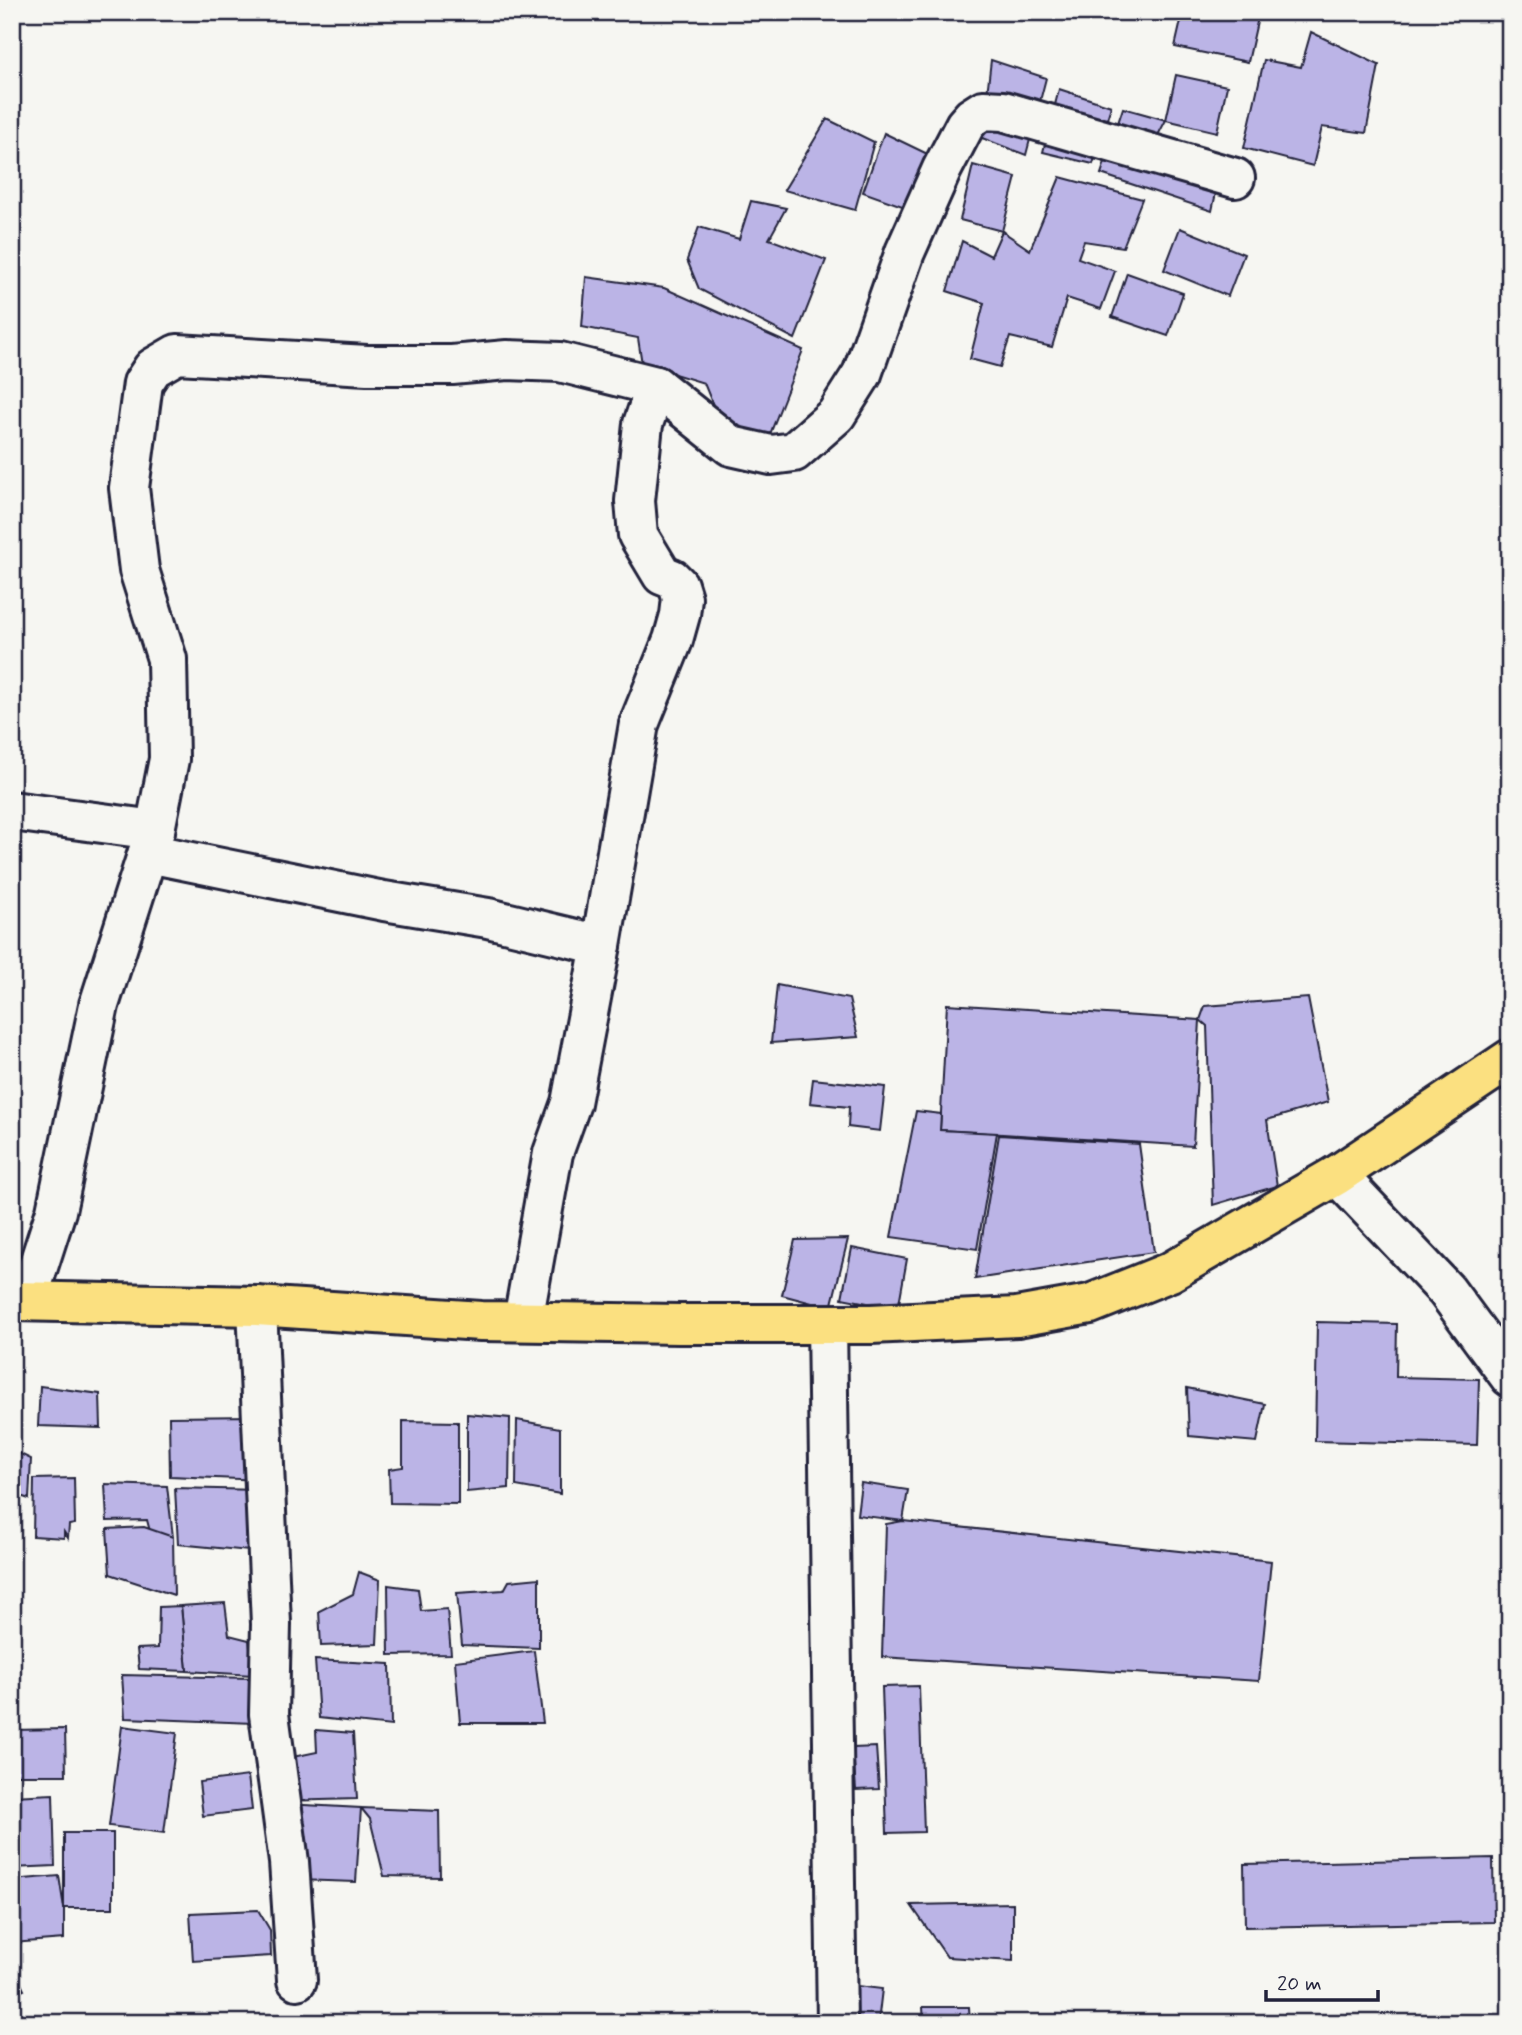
<svg xmlns="http://www.w3.org/2000/svg" width="1522" height="2035" viewBox="0 0 1522 2035" font-family="Mynerve,sans-serif">
<style>
.building{fill:#bbb4e6;stroke:#22223b;stroke-width:2}
.lines{fill:none;stroke-linecap:round;stroke-linejoin:round}
.minor-casing{stroke:#22223b;stroke-width:44}
.highway-casing{stroke:#22223b;stroke-width:44}
.minor{stroke:#f6f6f2;stroke-width:38}
.highway{stroke:#fbe080;stroke-width:38}
</style>
<rect width="100%" height="100%" fill="#f6f6f2"/>
<filter id="ink" filterUnits="userSpaceOnUse"><feTurbulence type="fractalNoise" baseFrequency=".0143" numOctaves="2"/><feDisplacementMap in="SourceGraphic" scale="14" xChannelSelector="R" yChannelSelector="G"/><feConvolveMatrix kernelMatrix="1 2 1 2 8 2 1 2 1" color-interpolation-filters="sRGB"/></filter>
<g filter="url(#ink)">
<g class="building">
<polygon points="1183,12 1259,13 1248,62 1175,47"/>
<polygon points="1311,32 1379,65 1366,133 1322,127 1313,166 1244,148 1264,60 1301,67"/>
<polygon points="991,60 1046,78 1026,155 982,138"/>
<polygon points="1176,75 1227,86 1217,132 1166,120"/>
<polygon points="1059,89 1111,106 1093,164 1043,152"/>
<polygon points="1123,108 1166,120 1155,141 1223,161 1212,211 1101,174"/>
<polygon points="827,119 874,142 855,210 784,190"/>
<polygon points="884,133 940,160 919,212 863,192"/>
<polygon points="973,165 1016,177 1002,231 960,220"/>
<polygon points="1060,177 1142,199 1123,247 1084,241 1078,258 1115,271 1101,309 1067,298 1052,347 1010,337 1000,367 970,359 984,303 947,291 962,241 991,256 1002,231 1030,250"/>
<polygon points="751,201 786,208 769,239 826,260 795,339 699,289 687,260 699,227 739,239"/>
<polygon points="1180,228 1244,254 1228,296 1164,270"/>
<polygon points="1127,273 1183,293 1168,336 1112,317"/>
<polygon points="586,277 664,288 803,350 765,447 724,432 704,383 642,364 638,338 582,327"/>
<polygon points="777,985 849,999 858,1037 771,1043"/>
<polygon points="1308,998 1328,1102 1267,1120 1277,1186 1213,1205 1207,1026 1200,1020 1205,1006"/>
<polygon points="947,1004 1200,1020 1193,1146 940,1130"/>
<polygon points="813,1079 885,1087 880,1131 848,1127 849,1107 810,1103"/>
<polygon points="916,1111 941,1114 940,1130 997,1133 977,1249 891,1237"/>
<polygon points="999,1135 1139,1144 1154,1252 975,1279"/>
<polygon points="848,1239 831,1308 782,1295 795,1240"/>
<polygon points="852,1248 907,1259 898,1309 842,1298"/>
<polygon points="1317,1322 1397,1324 1396,1377 1479,1379 1477,1445 1315,1441"/>
<polygon points="40,1386 100,1394 101,1428 38,1426"/>
<polygon points="1187,1388 1265,1404 1257,1442 1189,1436"/>
<polygon points="467,1414 510,1418 509,1488 467,1492"/>
<polygon points="256,1416 261,1480 170,1476 169,1417"/>
<polygon points="517,1420 560,1428 560,1494 516,1486"/>
<polygon points="403,1421 458,1422 458,1504 390,1503 389,1469 403,1467"/>
<polygon points="12,1450 31,1459 29,1499 12,1493"/>
<polygon points="74,1478 75,1524 69,1525 68,1538 64,1532 64,1538 33,1536 34,1479"/>
<polygon points="861,1483 908,1490 903,1521 857,1515"/>
<polygon points="105,1484 167,1486 173,1537 152,1539 147,1520 107,1521"/>
<polygon points="175,1488 259,1490 259,1552 178,1544"/>
<polygon points="12,1495 17,1495 13,1593 12,1593"/>
<polygon points="903,1521 1271,1561 1259,1681 882,1657 886,1524"/>
<polygon points="144,1527 173,1537 174,1595 110,1574 107,1529"/>
<polygon points="359,1572 380,1580 377,1644 321,1646 319,1611 353,1594"/>
<polygon points="539,1578 539,1648 462,1645 457,1593 504,1590 509,1581"/>
<polygon points="388,1585 418,1589 421,1611 447,1609 451,1654 389,1655"/>
<polygon points="225,1603 229,1635 249,1640 253,1675 187,1671 181,1606"/>
<polygon points="181,1606 187,1671 139,1669 137,1649 158,1648 159,1607"/>
<polygon points="534,1651 543,1723 460,1723 455,1661"/>
<polygon points="315,1660 390,1664 391,1726 319,1718"/>
<polygon points="122,1675 251,1678 254,1723 125,1718"/>
<polygon points="919,1686 924,1832 887,1833 882,1687"/>
<polygon points="122,1726 177,1733 164,1833 109,1826"/>
<polygon points="65,1729 66,1775 12,1775 12,1730"/>
<polygon points="316,1730 353,1733 357,1799 284,1801 278,1760 317,1752"/>
<polygon points="876,1747 879,1789 856,1790 853,1748"/>
<polygon points="248,1776 252,1810 203,1816 199,1782"/>
<polygon points="53,1794 55,1866 12,1868 12,1796"/>
<polygon points="285,1804 361,1808 356,1882 298,1880"/>
<polygon points="361,1808 439,1811 440,1877 384,1876 370,1819"/>
<rect x="64" y="1833" width="49" height="75"/>
<polygon points="1493,1858 1494,1922 1245,1927 1244,1864"/>
<polygon points="59,1876 64,1908 64,1939 12,1943 12,1880"/>
<polygon points="1013,1903 1013,1961 947,1957 911,1905"/>
<polygon points="258,1910 270,1930 271,1956 193,1961 190,1913"/>
<polygon points="12,1965 24,1990 12,1995"/>
<polygon points="857,1986 882,1989 878,2023 852,2023"/>
<polygon points="923,2007 969,2007 970,2023 924,2023"/>
</g>
<g class="lines">
<defs>
<g id="minor">
<polyline points="12,811 155,830"/>
<polyline points="148,853 384,901 488,918 601,945 639,724 673,640 680,615 682,598 678,585 672,579 662,575 638,535 635,501 643,424 656,386 731,446 771,455 794,452 836,415 862,374 905,252 942,169 965,125 972,117 983,110 1003,111 1235,178"/>
<polyline points="1337,1175 1446,1290 1510,1377"/>
<polyline points="27,1301 56,1211 99,1005 155,830 169,759 167,659 139,570 129,488 143,383 153,368 177,354 367,365 452,365 507,360 560,362 656,386"/>
<polyline points="257,1306 271,1624 269,1714 289,1862 297,1980"/>
<polyline points="523,1321 553,1153 571,1103 601,945"/>
<polyline points="827,1324 837,2023"/>
</g>
<polyline id="highway" points="12,1301 257,1306 481,1321 679,1324 871,1324 1017,1317 1090,1304 1170,1272 1337,1175 1510,1059"/>
</defs>
<use href="#minor" class="minor-casing"/>
<use href="#highway" class="highway-casing"/>
<use href="#minor" class="minor"/>
<use href="#highway" class="highway"/>
</g>
</g>
<rect width="1522" height="2035" fill="none" stroke="#f6f6f2" stroke-width="42"/>
<rect x="21" y="21" width="1480" height="1993" fill="none" stroke="#22223b" stroke-width="2.5" filter="url(#ink)"/>
<path d="M1266 1990v10h112v-10" fill="none" stroke="#22223b" stroke-width="3.5"/>
<text x="1277" y="1990" font-size="21" fill="#22223b" stroke="#f6f6f2" stroke-width="5" paint-order="stroke">20 m</text>
</svg>
